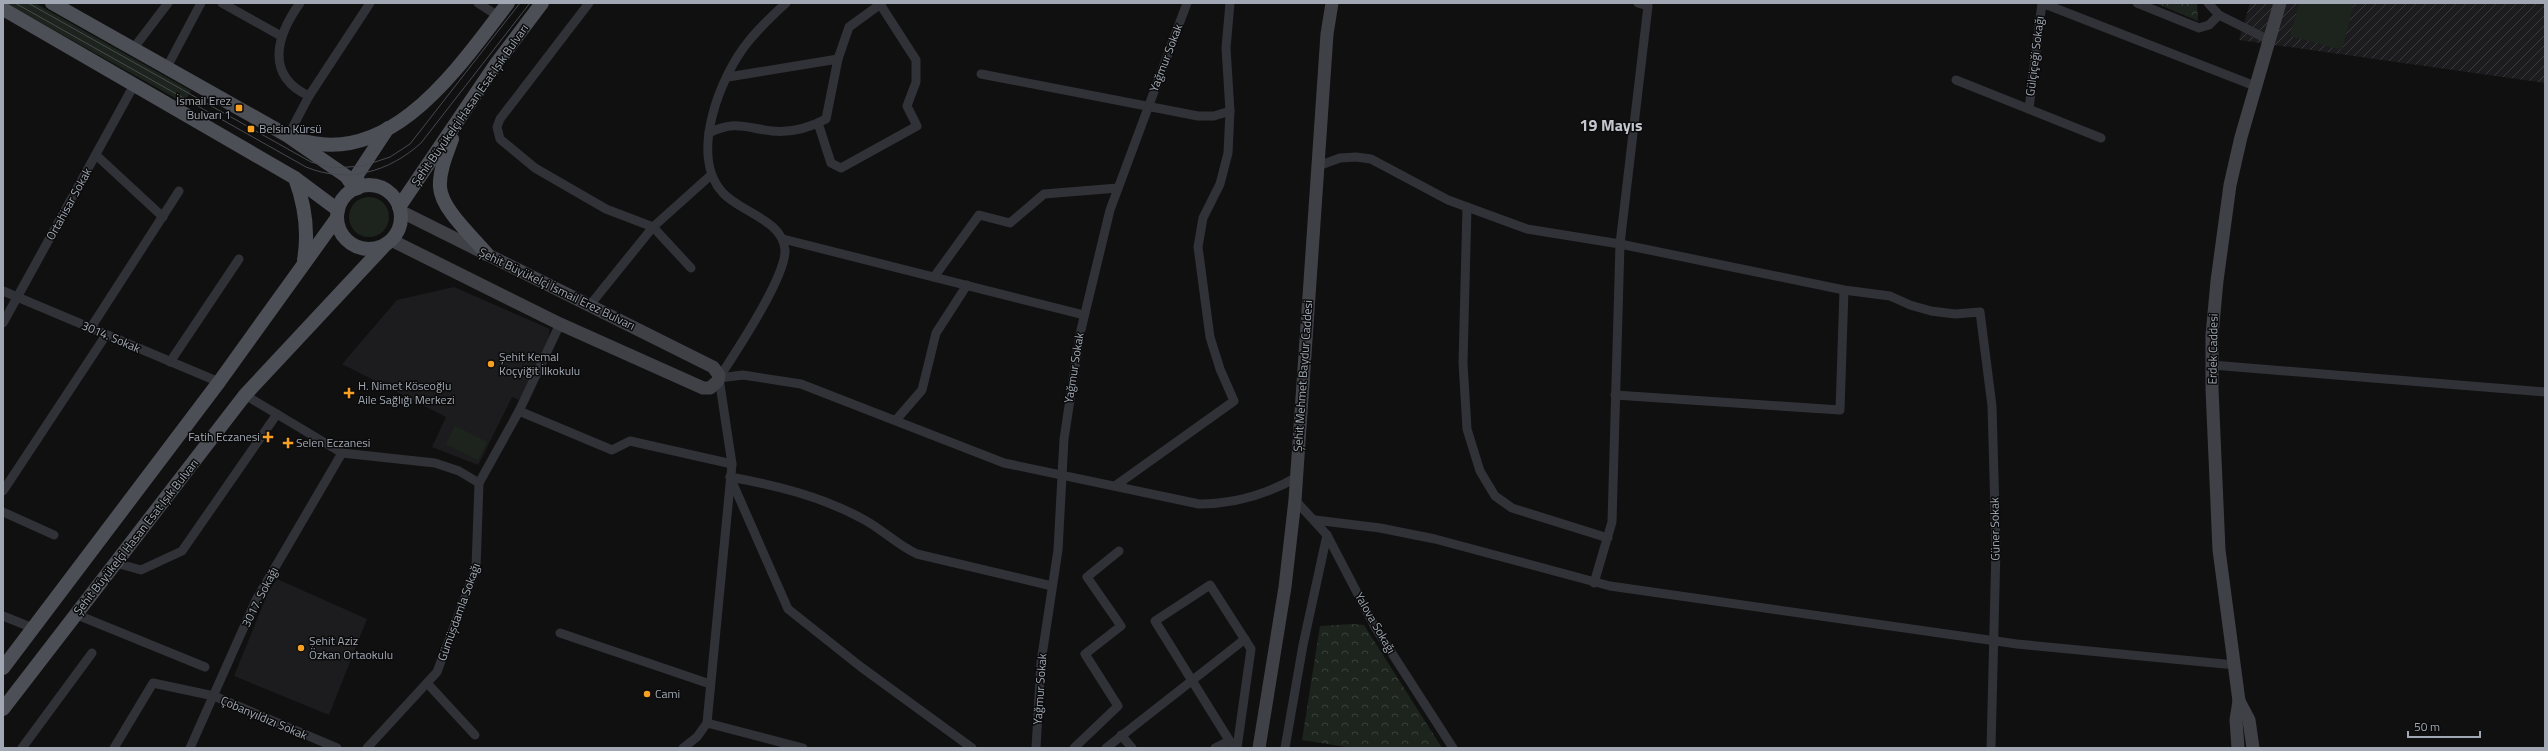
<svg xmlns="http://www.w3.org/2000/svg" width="2548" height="751" viewBox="0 0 2548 751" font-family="'Titillium Web',sans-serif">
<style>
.built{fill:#1c1c1e}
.industrial{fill:url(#industrial-furrows)}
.grass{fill:#1c241d}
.park{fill:url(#park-crowns)}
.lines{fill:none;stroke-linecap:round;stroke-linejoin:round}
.street{stroke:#313237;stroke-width:9}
.secondary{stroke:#3f4147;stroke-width:13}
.primary{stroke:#4d4f56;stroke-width:14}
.tram{stroke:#484a50;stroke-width:1}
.poi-dot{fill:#f8a022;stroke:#0b0b0c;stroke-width:1.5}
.labels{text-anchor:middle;stroke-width:3;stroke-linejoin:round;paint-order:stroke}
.street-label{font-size:12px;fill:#a1a8b3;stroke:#0b0b0c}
.poi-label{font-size:12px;fill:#a1a8b3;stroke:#0b0b0c;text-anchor:start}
.district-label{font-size:16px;font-weight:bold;fill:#c2c6cf;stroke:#0b0b0c}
</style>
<defs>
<pattern id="industrial-furrows" width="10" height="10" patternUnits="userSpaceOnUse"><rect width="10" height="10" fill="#1c1c1e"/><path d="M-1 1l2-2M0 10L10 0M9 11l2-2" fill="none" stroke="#3a3a3c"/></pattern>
<pattern id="park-crowns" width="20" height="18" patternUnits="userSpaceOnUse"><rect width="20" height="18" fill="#1c241d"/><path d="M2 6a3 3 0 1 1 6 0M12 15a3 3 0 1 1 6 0" fill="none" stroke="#3a413b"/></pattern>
</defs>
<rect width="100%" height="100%" fill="#101011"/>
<g class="built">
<polygon points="454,287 550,329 548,339 519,400 512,397 478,465 432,447 446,417 342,364 397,300"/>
<polygon points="277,579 367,619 329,715 234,676 269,590"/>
</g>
<polygon class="industrial" points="2250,3 2545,3 2545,83 2239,40"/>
<g class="grass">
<polygon points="6,3 35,3 191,91 184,103"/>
<polygon points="2299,3 2354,3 2342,50 2290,36"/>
<circle cx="369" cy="217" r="20"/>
<polygon points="455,426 487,442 478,460 446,444"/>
</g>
<g class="park">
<polygon points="2155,3 2197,3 2198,21"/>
<polygon points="1352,624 1364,625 1442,748 1353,748 1302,740 1320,626"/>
</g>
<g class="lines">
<g class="street">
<polyline points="222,3 281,36"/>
<path d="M300 3C277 35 264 75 309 96"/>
<polyline points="478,3 498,16"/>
<polyline points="589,3 500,119 497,127 500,139 535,168 606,209 653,227 691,268"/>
<polyline points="2137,3 2199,28 2209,25 2219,15"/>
<polyline points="2208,3 2219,15 2269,40"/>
<polyline points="133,49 168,3"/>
<polyline points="167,67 201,3"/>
<polyline points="981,74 1198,116 1214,116 1230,111"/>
<polyline points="728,77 838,59"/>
<polyline points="1956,80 2101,138"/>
<polyline points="2029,109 2042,3 2255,86"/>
<polyline points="818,123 831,163 841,168 917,126 907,106 916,82 916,60 880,4"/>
<path d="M709 133C735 120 746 128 772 131 791 133 809 128 826 119L838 59 849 27 882 3"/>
<polyline points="288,136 309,96 370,3"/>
<polyline points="96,155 163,217"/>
<polyline points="1318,166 1340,158 1356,157 1371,159 1448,200 1527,229 1620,244 1844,290 1890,296 1910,305 1931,311 1955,314 1980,312 1992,406 1996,548 1991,748"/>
<polyline points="1467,207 1463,363 1467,429 1480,471 1495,496 1512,508 1608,538"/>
<polyline points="783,239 1084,315"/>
<polyline points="934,277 979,215 1010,223 1044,194 1118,188"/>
<polyline points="3,291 219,382"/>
<polyline points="590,305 653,227 711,175"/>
<polyline points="3,323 134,85"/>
<polyline points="90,329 179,191"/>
<polyline points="170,362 239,259"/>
<polyline points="2212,365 2545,392"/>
<path d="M719 378 743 375 801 384 1004 463 1199 504C1235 504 1266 495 1297 477"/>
<polyline points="245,395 342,453 435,463 459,471 479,483"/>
<polyline points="1615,395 1840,410 1844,290"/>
<polyline points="519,411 612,450 630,441 732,464"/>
<polyline points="896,420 922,390 936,333 967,285"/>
<polyline points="730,477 788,609 861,667 972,748"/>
<path d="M730 477C775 485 820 496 861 518 881 528 897 545 917 554L1052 586"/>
<polyline points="1115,486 1234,401 1220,369 1210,337 1198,247 1203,218 1220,184 1228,153 1230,111 1226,48 1230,3"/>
<polyline points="3,491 106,335"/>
<polyline points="1295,500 1327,535 1375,627 1453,748"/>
<polyline points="3,512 54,535"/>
<polyline points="1315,520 1380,528 1435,539 1610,586 2017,644 2235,665"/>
<polyline points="116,563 141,570 182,551 277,414"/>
<polyline points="1594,583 1612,522 1620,244 1648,6 1638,3"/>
<polyline points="75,614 205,667"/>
<polyline points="3,616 33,628"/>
<polyline points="560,633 710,684"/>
<polyline points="427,683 475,735"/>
<polyline points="707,723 803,748"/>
<polyline points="1121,735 1132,748"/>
<polyline points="22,748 92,653"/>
<polyline points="114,748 153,683 214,696 337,748"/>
<polyline points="190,748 256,600 342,453"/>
<polyline points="367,748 437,672 476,568 479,483 519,411 560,324"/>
<path d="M683 748 697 737 707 723 732 464 719 378C735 353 786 277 785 250 783 220 740 212 723 193 688 156 721 75 748 42 759 28 773 15 786 3"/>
<polyline points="1036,748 1041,662 1058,550 1064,439 1080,334 1110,210 1187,3"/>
<polyline points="1074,748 1118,706 1085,654 1121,626 1087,577 1119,551"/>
<polyline points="1106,748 1245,639"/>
<polyline points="1215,748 1229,741"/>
<polyline points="1234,748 1155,621 1210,585 1251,649 1237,748"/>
<polyline points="1285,748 1303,645 1327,535"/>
</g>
<g class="secondary">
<polyline points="391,240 560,324 703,388 710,388 718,381 719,375 713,367 400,211"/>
<polyline points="2239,701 2249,720 2253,748"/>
<polyline points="1259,748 1285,587 1295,500 1327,34 1332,3"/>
<polyline points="2238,748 2236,720 2239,701 2219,550 2212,389 2212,335 2217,281 2230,185 2241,137 2280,3"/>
</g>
<g class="primary">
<polyline points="52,3 288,136 346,176 355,189"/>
<polyline points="3,9 295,178 338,210"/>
<path d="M297 139C391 171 460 65 508 3"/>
<path d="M452 139C447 153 439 171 440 187 441 209 473 237 487 254"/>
<path d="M295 178C305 205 309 231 304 260"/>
<circle cx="369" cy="217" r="32"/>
<polyline points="358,188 357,175 388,128"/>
<polyline points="399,207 496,64 542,3"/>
<polyline points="3,668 219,382 337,218"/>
<polyline points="3,709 245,395 386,244"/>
</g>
<g class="tram">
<path d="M15 3 306 167C347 184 389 172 421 143L530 3"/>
<polyline points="28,3 311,162 333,168 363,166 390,157 410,144 520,3"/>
</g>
</g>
<g class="poi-dot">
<rect x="235" y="104" width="8" height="8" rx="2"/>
<rect x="247" y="125" width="8" height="8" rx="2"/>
<circle cx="491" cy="364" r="4"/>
<path d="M347 387h4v4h4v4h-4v4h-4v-4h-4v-4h4z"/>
<path d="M266 431h4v4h4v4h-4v4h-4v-4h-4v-4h4z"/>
<path d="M286 437h4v4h4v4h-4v4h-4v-4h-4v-4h4z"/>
<circle cx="301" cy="648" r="4"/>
<circle cx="647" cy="694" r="4"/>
</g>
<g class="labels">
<g class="street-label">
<text transform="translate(2035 56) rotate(-83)" y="4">Gülçiçeği Sokağı</text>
<text transform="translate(1166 58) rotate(-69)" y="4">Yağmur Sokak</text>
<text transform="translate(470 105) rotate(-55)" y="4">Şehit Büyükelçi Hasan Esat Işık Bulvarı</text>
<text transform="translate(69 204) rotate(-61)" y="4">Ortahisar Sokak</text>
<text transform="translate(557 289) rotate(26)" y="4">Şehit Büyükelçi İsmail Erez Bulvarı</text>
<text transform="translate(111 337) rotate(23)" y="4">3014. Sokak</text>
<text transform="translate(2213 349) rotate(-89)" y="4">Erdek Caddesi</text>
<text transform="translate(1074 368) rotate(-81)" y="4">Yağmur Sokak</text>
<text transform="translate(1303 376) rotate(-86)" y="4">Şehit Mehmet Baydur Caddesi</text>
<text transform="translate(1995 529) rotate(-91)" y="4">Güner Sokak</text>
<text transform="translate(136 537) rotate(-52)" y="4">Şehit Büyükelçi Hasan Esat Işık Bulvarı</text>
<text transform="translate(260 597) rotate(-63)" y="4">3017. Sokağı</text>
<text transform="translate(459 612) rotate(-70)" y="4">Gümüşdamla Sokağı</text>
<text transform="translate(1375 623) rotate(60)" y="4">Yalova Sokağı</text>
<text transform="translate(1040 689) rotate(-86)" y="4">Yağmur Sokak</text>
<text transform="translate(264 718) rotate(23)" y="4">Çobanyıldızı Sokak</text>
</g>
<g class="poi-label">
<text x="231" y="105" text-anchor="end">İsmail Erez<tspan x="231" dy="14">Bulvarı 1</tspan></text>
<text x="259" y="133">Belsin Kürsü</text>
<text x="499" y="361">Şehit Kemal<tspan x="499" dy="14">Koçyiğit İlkokulu</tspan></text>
<text x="358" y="390">H. Nimet Köseoğlu<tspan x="358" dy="14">Aile Sağlığı Merkezi</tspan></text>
<text x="260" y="441" text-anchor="end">Fatih Eczanesi</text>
<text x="296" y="447">Selen Eczanesi</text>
<text x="309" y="645">Şehit Aziz<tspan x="309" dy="14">Özkan Ortaokulu</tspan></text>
<text x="655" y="698">Cami</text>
</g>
<g class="district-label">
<text x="1611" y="131">19 Mayıs</text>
</g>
</g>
<rect width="2548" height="751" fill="none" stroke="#a1a8b3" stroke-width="8"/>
<path d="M2408 731v6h72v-6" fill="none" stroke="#a1a8b3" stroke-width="2"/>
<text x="2414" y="731" font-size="12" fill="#a1a8b3" stroke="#0b0b0c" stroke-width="3" paint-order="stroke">50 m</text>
</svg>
